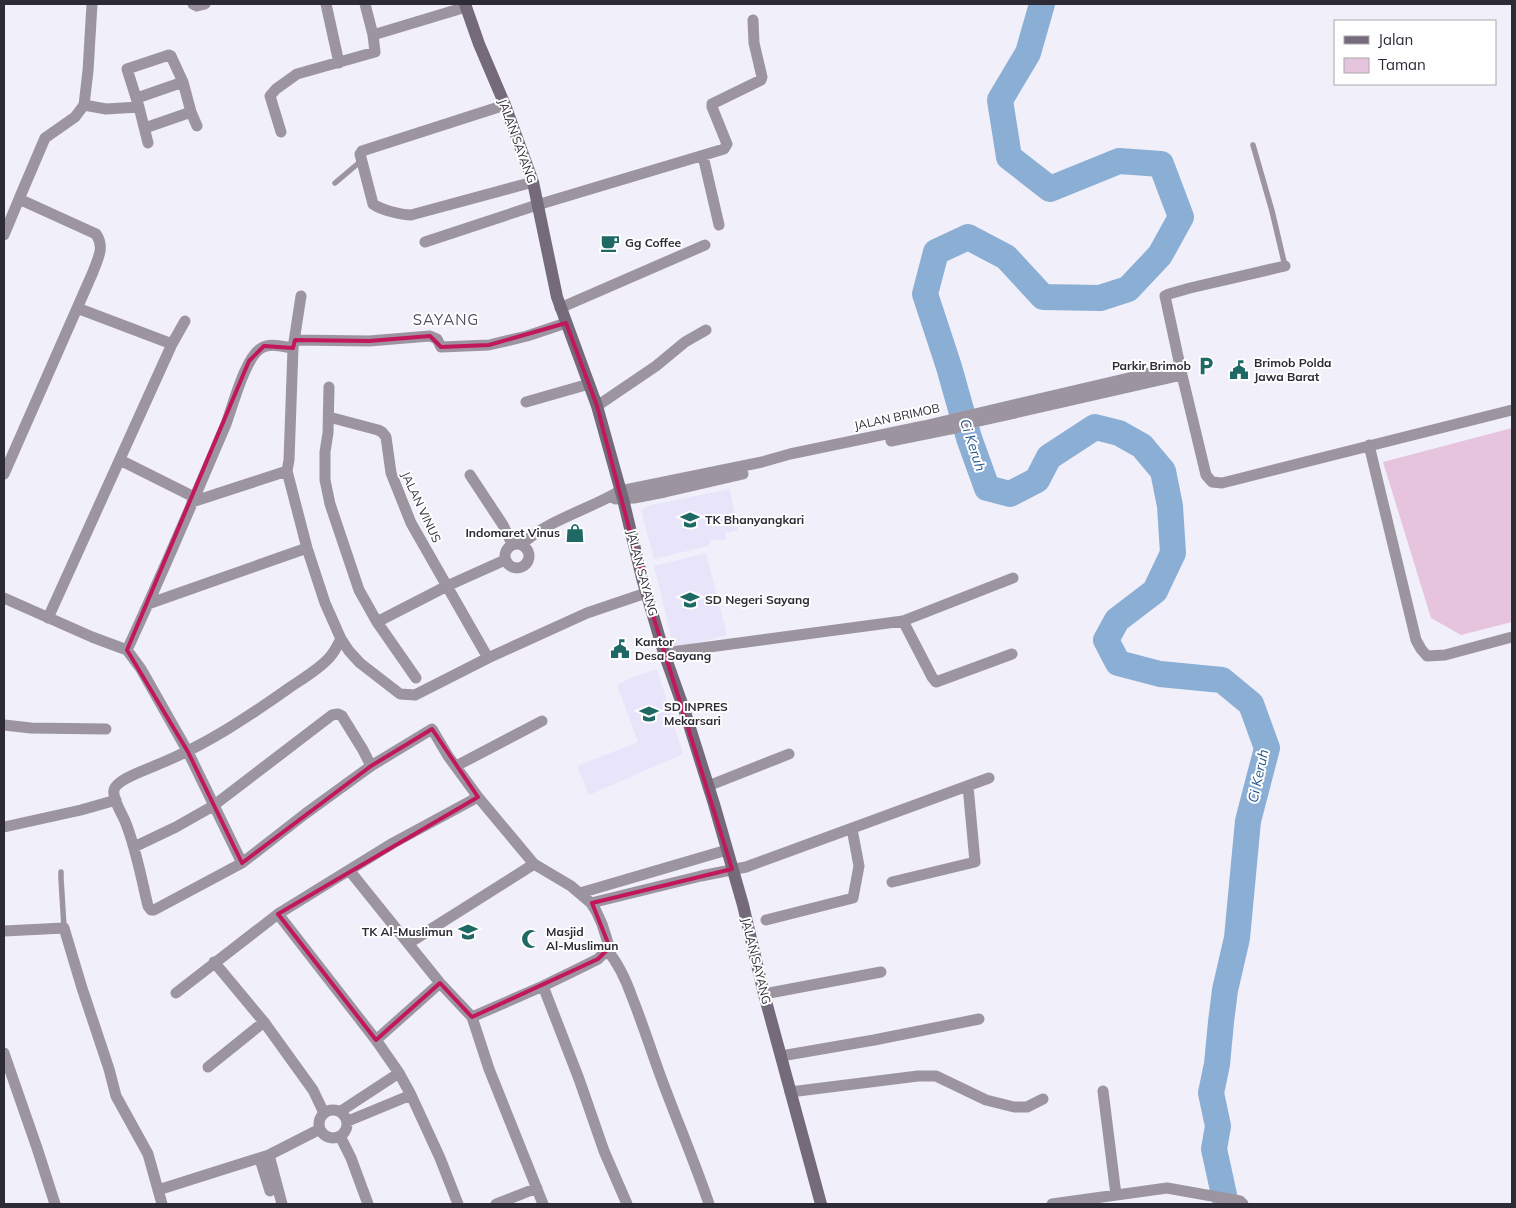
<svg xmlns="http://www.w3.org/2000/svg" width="1516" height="1208" viewBox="0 0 1516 1208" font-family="Mulish,sans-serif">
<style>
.built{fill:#e8e5fa}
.green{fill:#e7c4dd}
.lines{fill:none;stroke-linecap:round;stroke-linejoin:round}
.river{stroke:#8baed5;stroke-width:26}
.lane{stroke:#9c95a0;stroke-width:5.5}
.street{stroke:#9c95a0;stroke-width:11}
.secondary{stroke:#746a79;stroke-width:12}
.marked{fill:none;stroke:#c2185b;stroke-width:4;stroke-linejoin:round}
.labels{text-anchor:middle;stroke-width:4;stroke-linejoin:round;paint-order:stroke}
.street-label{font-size:12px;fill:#2d2b35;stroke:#fefefe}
.poi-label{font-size:12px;font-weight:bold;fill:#2d2b35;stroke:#fefefe;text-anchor:start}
.water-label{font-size:14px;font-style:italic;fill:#28598b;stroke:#fefefe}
.quarter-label{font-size:15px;letter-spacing:1px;fill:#534f66;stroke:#fefefe}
</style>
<rect width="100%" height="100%" fill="#f1effa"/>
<path class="built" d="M 730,489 L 738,530 L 725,533 L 726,539 L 710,541 L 708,546 L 654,559 L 641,510 L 651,505 Z
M 706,553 L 727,635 L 674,649 L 654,566 Z
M 657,669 L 683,754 L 589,795 L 577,766 L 638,742 L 617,685 L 630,678 Z"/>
<path class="green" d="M 1512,428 L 1512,622 L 1461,635 L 1431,618 L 1383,462 Z"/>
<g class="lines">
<path class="river" d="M 1042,4 L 1028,53 L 1000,100 L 1009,157 L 1050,189 L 1119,161 L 1161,164 L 1181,217 L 1160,255 L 1128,289 L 1100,298 L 1043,297 L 1006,257 L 968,237 L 936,252 L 925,294 L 949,367 L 969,438 L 987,488 L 1010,494 L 1037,480 L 1049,457 L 1095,427 L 1119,433 L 1142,446 L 1163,471 L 1170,506 L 1173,553 L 1155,591 L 1117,620 L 1106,640 L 1118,663 L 1160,674 L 1222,680 L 1251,704 L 1267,748 L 1248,821 L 1237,938 L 1225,990 L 1221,1022 L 1217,1064 L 1211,1093 L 1218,1126 L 1214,1149 L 1226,1204"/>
<path class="lane" d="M 1253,145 L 1272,211 L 1285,266
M 335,183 L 361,161
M 61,872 L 61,878 L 64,928"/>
<path class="street" d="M 193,4 L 197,6 L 205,4
M 326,4 L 339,63
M 373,35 L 466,7
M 137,98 L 183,82
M 84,105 L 106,109 L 139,107
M 505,105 L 362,151 L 360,154 L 373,204 C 381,210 402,215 411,215 L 533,182
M 191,112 L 197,126
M 145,128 L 191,112 L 183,82 L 171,56 L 169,55 L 127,69 L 139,107 L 148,143
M 281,132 L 270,96 L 276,89 L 297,74 L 375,52 L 373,35 L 365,4
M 703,156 L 719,225
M 19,199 L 45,138 L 75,117 L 84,105 L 88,71 L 92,4
M 4,235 L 19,199 L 96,234 C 105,247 98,258 93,272 L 4,474
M 425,242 L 537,205 L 724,149 L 727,144 L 712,107 L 712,104 L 761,80 L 762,77 L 754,43 L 753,20
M 1285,266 L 1190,288 L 1169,294 L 1165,296 L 1182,375 L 1206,475 L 1212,482 L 1222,483 L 1242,478 L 1512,410
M 301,296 L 293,348 L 289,460 L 287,471 L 307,548 L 325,603 L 341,639 L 349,651 L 360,663 L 400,694 L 415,695 L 488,658 L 587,613 L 646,593
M 560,308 L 705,245
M 295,340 L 369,341 L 430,336 L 437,339 L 441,347 L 489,345 L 527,336 L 566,323
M 172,344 L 185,321
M 329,387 L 328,433 L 325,452 L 325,480 L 330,504 L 359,590 L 377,622 L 416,678
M 526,402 L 589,384
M 597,406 L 656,366 L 685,342 L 706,330
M 329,417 L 378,430 L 382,432 L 386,437 L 391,473 L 411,523 L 488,658
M 891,441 L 955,428 L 975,422 L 1182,375
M 1369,445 L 1416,640 L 1421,649 L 1427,656 L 1445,655 L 1512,637
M 120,460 L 194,497
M 470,475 L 503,525 L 512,544
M 615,499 L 634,498 L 665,492 L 743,474
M 192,502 L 287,471
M505 556a12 12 0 1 1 24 0a12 12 0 1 1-24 0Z
M 522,544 C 550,519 588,510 620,491 L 762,462 L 790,454 L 924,426 L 1180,366
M 4,598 L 92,637 L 127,650
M 148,604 L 307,548
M 48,618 L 172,344 L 77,308
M 903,621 L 1013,578
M 377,622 L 447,586 L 505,560
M 341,639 C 337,646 334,653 329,658 C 318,670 302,679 289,688 C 248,717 206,745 159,764 C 149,769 116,779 114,790 C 112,798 122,814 125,821 C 136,848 141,877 148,906 L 151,910 L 154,910 L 242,863 L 305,814 L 371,766 L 432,729 L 448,756 L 478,797 L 534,864 L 571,886 L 591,903 L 596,911 L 602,924 L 608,943 L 607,950 L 598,959 L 582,967 L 543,986 L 472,1017
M 664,653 L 903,621 L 932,677 L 936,682 L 1012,654
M 4,725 L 31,728 L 106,729
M 456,766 L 542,721
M 708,786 L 789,754
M 4,827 L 81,810 L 116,800
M 134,847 L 176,827 L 213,806 L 332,715 L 338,714 L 342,716 L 363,750 L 371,766
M 242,863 L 188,752 L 141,669 L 127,650 C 162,575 194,499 226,424 C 233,405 245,359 260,349 C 269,342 284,347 293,348
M 349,870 L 440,983 L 472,1017 L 489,1069 L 543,1204
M 892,882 L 975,862 L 968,786
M 580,893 L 727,850
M 591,903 L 701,876 L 746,867 L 989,778
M 278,914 L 376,1040 L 399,1073 L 411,1095 L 440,1158 L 458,1204
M 766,920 L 853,898 L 859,866 L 852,829
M 4,931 L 64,928 L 82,988 L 109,1069 L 116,1096 L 148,1154 L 162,1204
M 409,943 L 534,864
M 607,950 C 619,964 626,980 632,997 C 642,1022 650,1047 659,1072 C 675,1116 694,1160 709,1204
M 214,962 L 264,1022 L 313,1090 L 324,1113
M 543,986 L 579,1079 L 604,1151 L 627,1204
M 176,993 L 278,914 L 393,843 L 478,797
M 764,994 L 881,972
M 376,1040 L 440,983
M 4,1053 L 37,1148 L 55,1204
M 781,1056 L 874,1040 L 979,1019
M 208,1067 L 264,1022
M 1103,1091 L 1116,1195
M 790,1092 L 918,1076 L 936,1076 L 986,1100 L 1014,1107 L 1027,1107 L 1043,1099
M319 1124a14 14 0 1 1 28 0a14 14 0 1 1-28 0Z
M 341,1111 L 399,1073
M 348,1121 L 411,1095
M 340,1136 L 351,1158 L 368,1204
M 260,1159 L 270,1191
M 158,1190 L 269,1155
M 282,1204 L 269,1155 L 320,1129
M 496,1204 L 537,1188
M 1052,1204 L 1167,1188 L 1240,1201 L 1243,1204"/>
<path class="secondary" d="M 465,4 L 479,44 L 505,105 L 533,182 L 557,297 L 597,406 L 623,499 L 642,578 L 664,653 L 685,712 L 714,804 L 743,905 L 764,994 L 821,1204"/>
</g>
<path class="marked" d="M 566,323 L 597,406 L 646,593 L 732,869 L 592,903 L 608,943 L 607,950 L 598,959 L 472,1017 L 440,983 L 376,1040 L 278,914 L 478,797 L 432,729 L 371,766 L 242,863 L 188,752 L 127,650 L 249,361 L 264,346 L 293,348 L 295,340 L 369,341 L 430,336 L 441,347 L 489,345 Z"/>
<defs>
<g id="cafe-bare" transform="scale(1.5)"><path d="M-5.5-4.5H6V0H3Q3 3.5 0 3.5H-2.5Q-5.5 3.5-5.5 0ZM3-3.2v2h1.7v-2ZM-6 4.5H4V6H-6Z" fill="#1e6964" stroke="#fefefe" stroke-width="2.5" paint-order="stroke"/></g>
<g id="parking-bare" transform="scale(1.5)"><path d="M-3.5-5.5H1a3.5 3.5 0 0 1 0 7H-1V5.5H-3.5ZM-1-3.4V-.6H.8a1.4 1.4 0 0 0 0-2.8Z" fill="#1e6964" stroke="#fefefe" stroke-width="2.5" paint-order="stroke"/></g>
<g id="civic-bare" transform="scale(1.5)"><path d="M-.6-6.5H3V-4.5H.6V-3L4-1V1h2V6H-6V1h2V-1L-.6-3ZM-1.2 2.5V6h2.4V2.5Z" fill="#1e6964" stroke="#fefefe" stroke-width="2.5" paint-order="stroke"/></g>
<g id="school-bare" transform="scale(1.5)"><path d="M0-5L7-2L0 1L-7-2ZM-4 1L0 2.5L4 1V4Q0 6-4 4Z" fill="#1e6964" stroke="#fefefe" stroke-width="2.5" paint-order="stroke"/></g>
<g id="shop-bare" transform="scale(1.5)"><path d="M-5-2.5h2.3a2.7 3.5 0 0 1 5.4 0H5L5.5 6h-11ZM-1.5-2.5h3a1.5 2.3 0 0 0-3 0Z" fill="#1e6964" stroke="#fefefe" stroke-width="2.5" paint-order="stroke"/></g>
<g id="mosque-bare" transform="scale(1.5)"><path d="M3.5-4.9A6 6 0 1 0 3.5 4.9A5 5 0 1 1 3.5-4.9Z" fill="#1e6964" stroke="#fefefe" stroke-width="2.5" paint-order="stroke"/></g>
</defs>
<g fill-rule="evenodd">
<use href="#cafe-bare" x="610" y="243"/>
<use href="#parking-bare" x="1206" y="366"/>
<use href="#civic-bare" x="1239" y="370"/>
<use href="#school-bare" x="690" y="520"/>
<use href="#shop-bare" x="575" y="533"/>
<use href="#school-bare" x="690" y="600"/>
<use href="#civic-bare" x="620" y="649"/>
<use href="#school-bare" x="649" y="714"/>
<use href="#school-bare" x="468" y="932"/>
<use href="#mosque-bare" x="531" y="939"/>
</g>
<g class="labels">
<g class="street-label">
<text transform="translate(517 141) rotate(70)" y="4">JALAN SAYANG</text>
<text transform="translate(897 417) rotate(-12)" y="4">JALAN BRIMOB</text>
<text transform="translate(421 507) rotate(65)" y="4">JALAN VINUS</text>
<text transform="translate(642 573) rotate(75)" y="4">JALAN SAYANG</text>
<text transform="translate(756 961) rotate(76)" y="4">JALAN SAYANG</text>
</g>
<g class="poi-label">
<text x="625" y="247">Gg Coffee</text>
<text x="1254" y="367">Brimob Polda<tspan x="1254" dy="14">Jawa Barat</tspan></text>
<text x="1191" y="370" text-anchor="end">Parkir Brimob</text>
<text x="705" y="524">TK Bhanyangkari</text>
<text x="560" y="537" text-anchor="end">Indomaret Vinus</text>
<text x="705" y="604">SD Negeri Sayang</text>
<text x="635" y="646">Kantor<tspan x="635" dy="14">Desa Sayang</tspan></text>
<text x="664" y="711">SD INPRES<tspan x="664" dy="14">Mekarsari</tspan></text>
<text x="453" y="936" text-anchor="end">TK Al-Muslimun</text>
<text x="546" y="936">Masjid<tspan x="546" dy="14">Al-Muslimun</tspan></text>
</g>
<g class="water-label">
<text transform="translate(973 445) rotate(72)" y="5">Ci Keruh</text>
<text transform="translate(1258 776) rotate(-78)" y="5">Ci Keruh</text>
</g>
<g class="quarter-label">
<text x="446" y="325">SAYANG</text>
</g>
</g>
<rect width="1516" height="1208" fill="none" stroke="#2d2b35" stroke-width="10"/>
<rect x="1334" y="20" width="162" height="65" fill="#fefefe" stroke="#aaaaae"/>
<rect x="1344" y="36" width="25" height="8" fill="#746a79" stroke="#aaaaae"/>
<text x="1378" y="45" font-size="15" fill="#2d2b35">Jalan</text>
<rect x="1344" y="58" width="25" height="15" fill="#e7c4dd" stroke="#aaaaae"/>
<text x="1378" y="70" font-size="15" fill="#2d2b35">Taman</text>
</svg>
